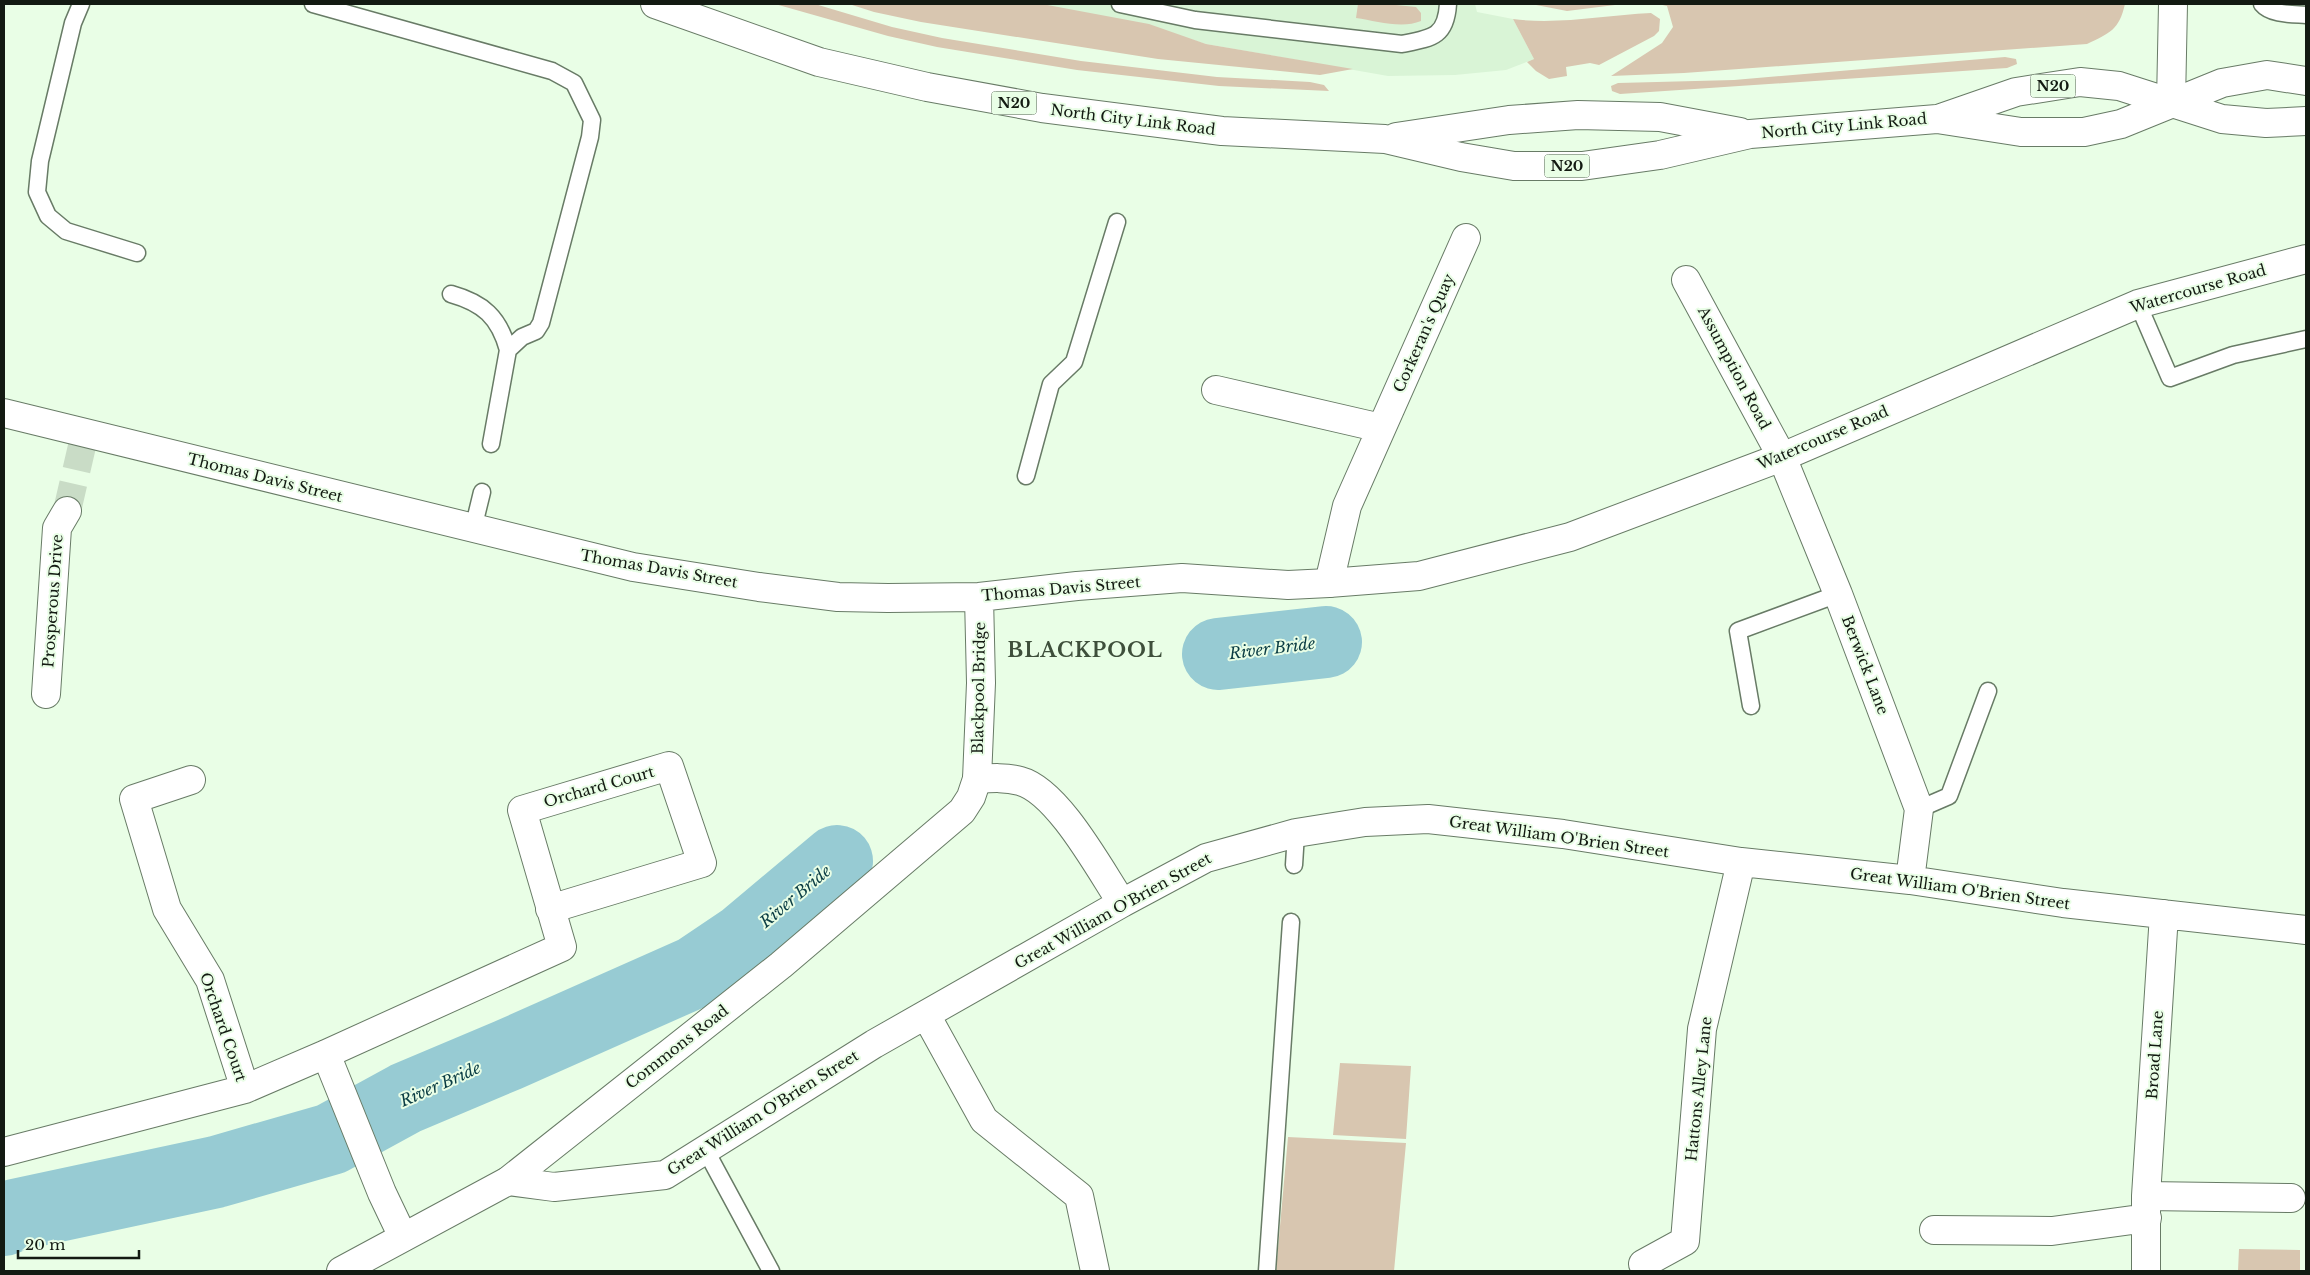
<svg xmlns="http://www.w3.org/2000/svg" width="2310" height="1275" viewBox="0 0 2310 1275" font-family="'Libre Baskerville',serif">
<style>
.built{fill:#d9f4d6}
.green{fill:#d8c6b0}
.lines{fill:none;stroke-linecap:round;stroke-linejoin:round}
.river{stroke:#97cbd3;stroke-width:72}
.street-tunnel{stroke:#c9dcc6;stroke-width:28;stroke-dasharray:28 14;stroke-linecap:butt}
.lane-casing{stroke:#687b66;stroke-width:19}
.street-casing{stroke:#687b66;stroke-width:30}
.secondary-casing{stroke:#687b66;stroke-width:30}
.highway-casing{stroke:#687b66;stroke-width:30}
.lane{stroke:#fff;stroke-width:16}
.street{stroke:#fff;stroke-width:28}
.secondary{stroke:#fff;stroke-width:28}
.highway{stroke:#fff;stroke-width:28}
.labels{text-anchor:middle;stroke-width:4;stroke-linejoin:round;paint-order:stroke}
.shield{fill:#e9fee6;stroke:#535e52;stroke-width:1}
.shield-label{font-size:14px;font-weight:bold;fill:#131a12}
.street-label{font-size:15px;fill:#131a12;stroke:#e9fee6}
.water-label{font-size:16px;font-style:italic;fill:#0a3c43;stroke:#e9fee6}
.district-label{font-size:20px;font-weight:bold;letter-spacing:1px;fill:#3e4f3b;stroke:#e9fee6}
</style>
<rect width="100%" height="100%" fill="#e9fee6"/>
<path class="built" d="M 1032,4 L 1475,4 L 1477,12 L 1513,19 L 1534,59 L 1506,70 L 1455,75 L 1388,76 L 1206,44 L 1184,37 Z"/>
<path class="green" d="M 775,4 L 815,4 L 892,27 L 942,38 L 1081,61 L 1217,77 L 1310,82 L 1324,85 L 1329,91 L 1219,86 L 1077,70 L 937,47 L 888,36 Z
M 849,4 L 1042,4 L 1149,24 L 1206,44 L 1353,69 L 1320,75 L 1158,59 L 921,22 L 874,12 Z
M 1358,4 L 1386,4 L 1416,7 L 1421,13 L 1421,21 C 1402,29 1376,21 1356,18 Z
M 1531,4 L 1623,4 L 1567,11 Z
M 1658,4 L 2125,4 C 2119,30 2110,33 2087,44 L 1684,73 L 1611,76 L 1662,43 L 1673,27 L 1667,6 Z
M 1651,13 L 1660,19 L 1659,31 L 1654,36 L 1599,65 L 1590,63 L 1566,67 L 1567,76 L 1549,79 L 1536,71 L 1527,62 L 1534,59 L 1513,19 C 1559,25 1605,15 1651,13 Z
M 2005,57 L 2016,59 L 2017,64 L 2007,68 L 1620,94 L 1612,91 L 1611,86 L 1618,83 L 1734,80 Z
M 1340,1063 L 1411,1066 L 1406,1139 L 1333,1135 Z
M 1288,1137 L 1406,1143 L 1394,1271 L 1276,1271 Z
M 2239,1249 L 2300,1250 L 2300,1271 L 2238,1271 Z"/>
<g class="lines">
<path class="river" d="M 1218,654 L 1326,642
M 4,1220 L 15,1215 L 216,1172 L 331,1139 L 406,1098 L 508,1055 L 695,972 L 744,939 L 837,861"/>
<path class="street-tunnel" d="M 67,511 L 85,433"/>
<g class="lane-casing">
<path id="lane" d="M 81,4 L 73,23 L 40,161 L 37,192 L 48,216 L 66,231 L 137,253
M 313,4 L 552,71 L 574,83 L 592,120 L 590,137 L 541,323 L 536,331 L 522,337 L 508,350 L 491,444
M 1120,4 L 1195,20 L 1402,44 C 1432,38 1446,37 1448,4
M 2262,4 C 2271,15 2293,14 2306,15
M 451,294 C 483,303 499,317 508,350
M 2138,304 L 2170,378 L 2233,355 L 2306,339
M 1026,476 L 1051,384 L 1074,362 L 1117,222
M 473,529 L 482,492
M 1751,706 L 1738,631 L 1838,594
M 1919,809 L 1949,796 L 1988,691
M 1294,865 L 1296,833
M 705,1149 L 771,1271
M 1267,1271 L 1291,922"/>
</g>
<g class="street-casing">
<path id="street" d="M 2171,102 L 2173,4
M 1686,280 L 1782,457 L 1838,594 L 1919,809 L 1910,880
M 1216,390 L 1381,428
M 1329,583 L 1347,506 L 1466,238
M 46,694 L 57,528 L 67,511
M 977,779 C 992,778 1006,777 1020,781 C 1058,791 1100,870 1122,903
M 191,780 L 134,799 L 167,909 L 210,980 L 245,1089
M 926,1015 L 984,1120 L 1079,1196 L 1095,1271
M 326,1054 L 382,1193 L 403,1237
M 4,1152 L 245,1089 L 326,1054 L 562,947 L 522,810 L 669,766 L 702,863 L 550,909
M 508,1181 L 554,1187 L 665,1175 L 874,1044 L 1122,903 L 1206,858 L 1296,833 L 1365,822 L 1428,819 L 1563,834 L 1741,862 L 1910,880 L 2063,903 L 2306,930
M 2146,1196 L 2291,1198
M 1934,1230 L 2052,1231 L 2147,1218
M 1643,1264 L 1685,1241 L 1702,1029 L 1741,862
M 2146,1271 L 2146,1196 L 2164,914"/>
</g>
<g class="secondary-casing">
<path id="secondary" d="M 4,413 L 633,567 L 759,587 L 838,597 L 888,598 L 979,597 L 1077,586 L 1182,578 L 1288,585 L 1329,583 L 1419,576 L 1570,537 L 1782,457 L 2138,304 L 2306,259
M 341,1271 L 508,1181 L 781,965 L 962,811 L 971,797 L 977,779 L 981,683 L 979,597"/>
</g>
<g class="highway-casing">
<path id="highway" d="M 655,4 L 819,62 L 927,87 L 1042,108 L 1222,131 L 1385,139 L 1461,157 L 1514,166 L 1582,166 L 1660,155 L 1750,134 L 1937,119 L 2021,132 L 2084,132 L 2121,124 L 2222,83 L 2267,75 L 2306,81
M 1941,118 L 2016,92 L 2080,82 L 2119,86 L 2222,119 L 2266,123 L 2306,121
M 1396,137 L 1509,120 L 1578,115 L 1660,117 L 1740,132"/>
</g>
<use href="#lane" class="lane"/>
<use href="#street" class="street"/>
<use href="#secondary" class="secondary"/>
<use href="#highway" class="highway"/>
</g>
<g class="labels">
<g class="shield">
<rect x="2030.5" y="74.5" width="45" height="23" rx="4"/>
<rect x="991.5" y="91.5" width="45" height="23" rx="4"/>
<rect x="1544.5" y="154.5" width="45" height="23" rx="4"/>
</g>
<g class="shield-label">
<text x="2053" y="91">N20</text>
<text x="1014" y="108">N20</text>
<text x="1567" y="171">N20</text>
</g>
<g class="street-label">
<text transform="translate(1133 120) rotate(7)" y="5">North City Link Road</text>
<text transform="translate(1844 126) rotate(-5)" y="5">North City Link Road</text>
<text transform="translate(2198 289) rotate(-16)" y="5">Watercourse Road</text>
<text transform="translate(1424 333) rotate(-66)" y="5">Corkeran's Quay</text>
<text transform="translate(1734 368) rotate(62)" y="5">Assumption Road</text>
<text transform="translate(1823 438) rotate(-23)" y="5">Watercourse Road</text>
<text transform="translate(265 478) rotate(14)" y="5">Thomas Davis Street</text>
<text transform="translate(659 569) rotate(10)" y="5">Thomas Davis Street</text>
<text transform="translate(1061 589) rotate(-5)" y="5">Thomas Davis Street</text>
<text transform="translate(53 601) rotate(-86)" y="5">Prosperous Drive</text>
<text transform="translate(1865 665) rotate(69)" y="5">Berwick Lane</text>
<text transform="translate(979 688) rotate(-89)" y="5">Blackpool Bridge</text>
<text transform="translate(599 787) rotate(-16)" y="5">Orchard Court</text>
<text transform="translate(1559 837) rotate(8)" y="5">Great William O'Brien Street</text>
<text transform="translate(1960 889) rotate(8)" y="5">Great William O'Brien Street</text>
<text transform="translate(1113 911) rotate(-29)" y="5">Great William O'Brien Street</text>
<text transform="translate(223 1027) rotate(71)" y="5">Orchard Court</text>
<text transform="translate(677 1047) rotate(-38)" y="5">Commons Road</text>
<text transform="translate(2155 1055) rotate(-86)" y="5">Broad Lane</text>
<text transform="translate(1699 1089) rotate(-84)" y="5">Hattons Alley Lane</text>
<text transform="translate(763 1113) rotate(-32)" y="5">Great William O'Brien Street</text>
</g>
<g class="water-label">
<text transform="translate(1272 648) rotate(-7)" y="6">River Bride</text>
<text transform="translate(795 896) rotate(-40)" y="6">River Bride</text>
<text transform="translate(440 1084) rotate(-24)" y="6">River Bride</text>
</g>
<g class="district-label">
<text x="1085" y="657">BLACKPOOL</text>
</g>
</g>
<rect width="2310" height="1275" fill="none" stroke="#131a12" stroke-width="10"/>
<path d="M18 1250v8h121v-8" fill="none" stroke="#131a12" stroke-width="2.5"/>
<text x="25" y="1250" font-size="15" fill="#131a12" stroke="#e9fee6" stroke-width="4" paint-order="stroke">20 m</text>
</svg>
